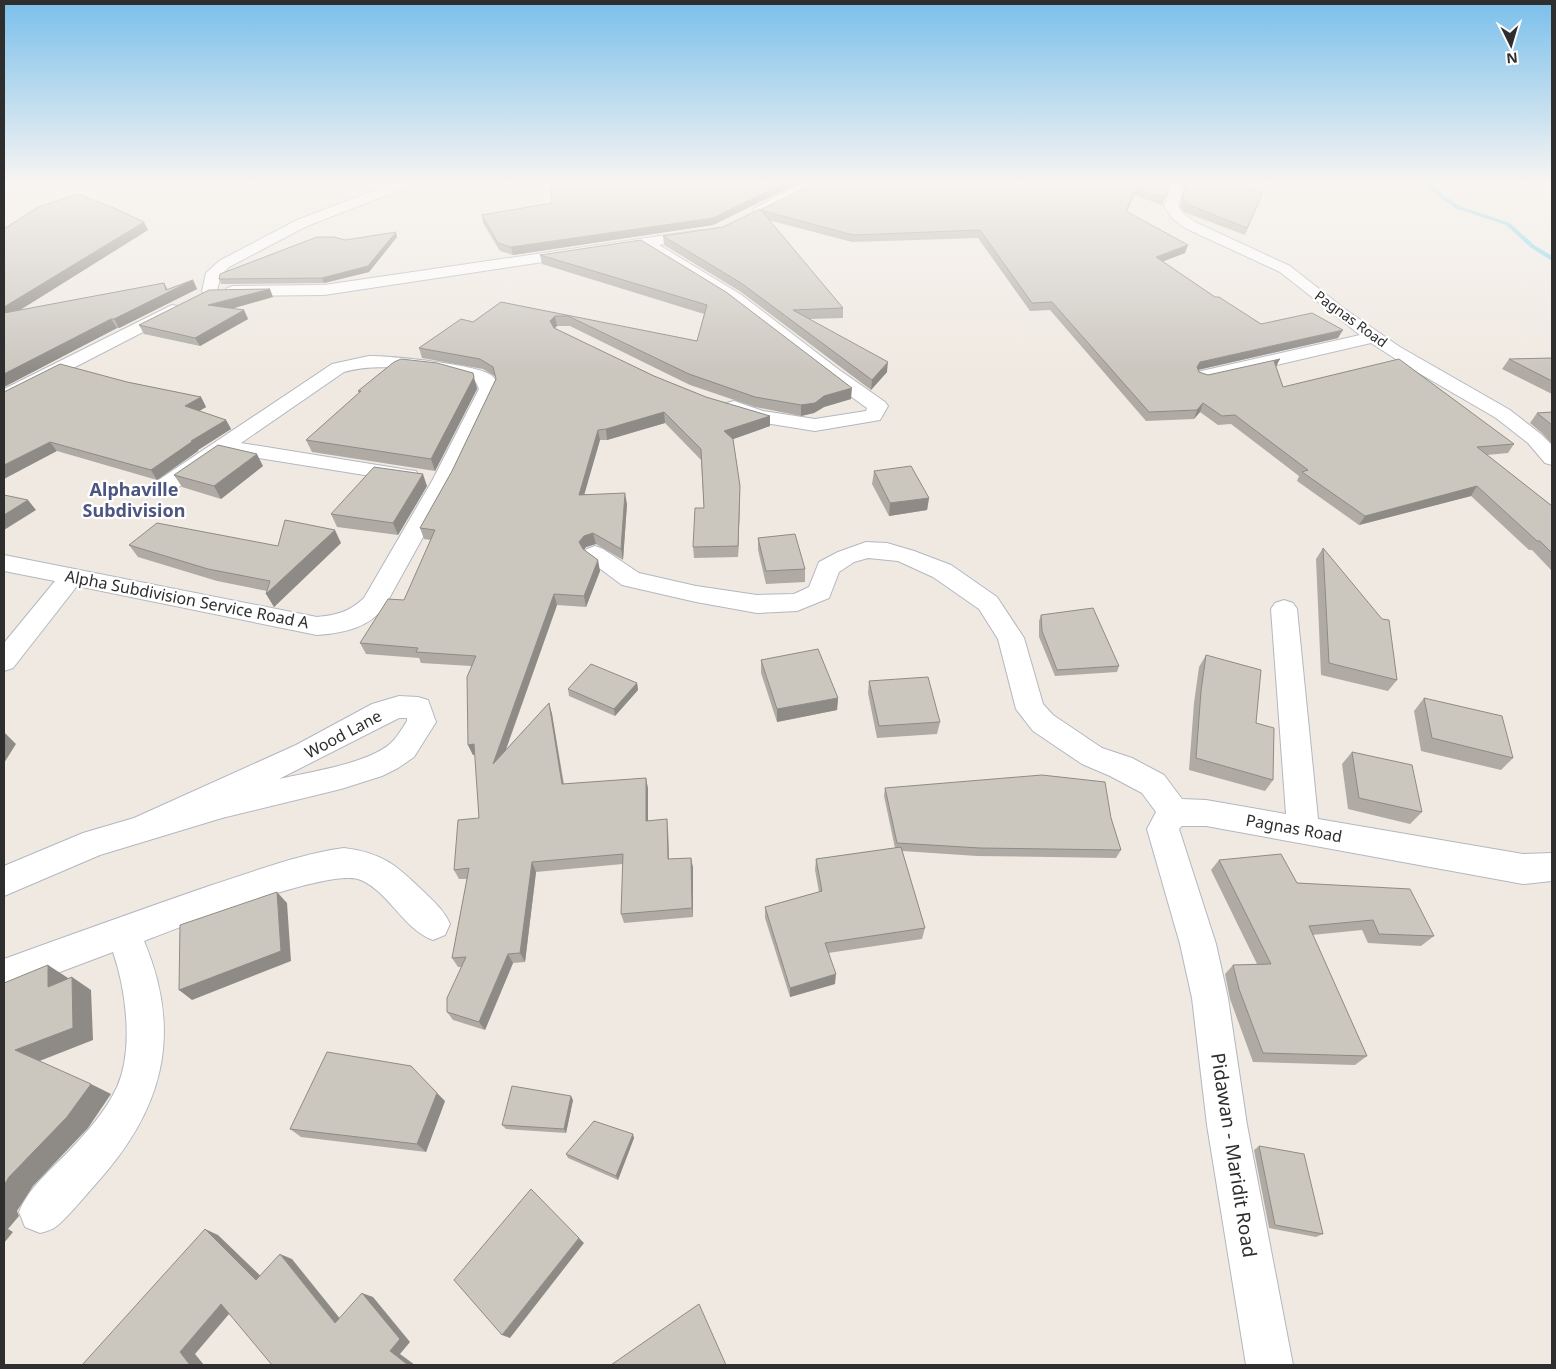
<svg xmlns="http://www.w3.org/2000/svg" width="1556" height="1369" viewBox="0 0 1556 1369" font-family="'Noto Sans',sans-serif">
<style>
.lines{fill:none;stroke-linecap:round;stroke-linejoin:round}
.stream{fill:#75cff0;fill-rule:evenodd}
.minor-casing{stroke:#b4b7c1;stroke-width:2}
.minor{fill:#fff;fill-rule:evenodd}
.wall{fill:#afaba4}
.shaded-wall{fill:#8e8b86}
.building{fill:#cbc7bf;stroke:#8e8b86}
.labels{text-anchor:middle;stroke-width:4.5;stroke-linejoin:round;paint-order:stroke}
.far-street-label{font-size:14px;fill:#2e2e2e;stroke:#fff}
.street-label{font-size:16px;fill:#2e2e2e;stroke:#fff}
.neighbourhood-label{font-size:18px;font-weight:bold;fill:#4d5680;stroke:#fff}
.near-street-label{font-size:19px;fill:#2e2e2e;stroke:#fff}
</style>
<rect width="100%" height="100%" fill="#efe9e1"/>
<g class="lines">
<path class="stream" d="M 1428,181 L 1432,181 L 1433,187 L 1459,206 L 1510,223 L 1534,245 L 1552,256 L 1552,261 L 1530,247 L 1506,225 L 1455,208 L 1428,189 Z"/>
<g class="minor-casing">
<path id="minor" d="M 154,181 L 169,181 C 166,186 161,186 155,185 Z
M 399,181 L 416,181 L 415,184 L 307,226 L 229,267 L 221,275 L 216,294 L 204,294 L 202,291 L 206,273 L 219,261 L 297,220 Z
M 807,181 L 821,181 L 806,193 L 765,214 L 760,215 L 753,211 L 755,208 Z
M 1161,181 C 1171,181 1177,180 1184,189 L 1178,206 L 1183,213 L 1195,222 L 1290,266 L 1346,310 L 1400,347 L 1510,410 L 1542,435 L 1552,445 L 1552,465 L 1545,463 L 1528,443 L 1496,418 L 1405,365 L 1371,343 L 1204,382 L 1197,380 L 1195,376 L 1197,372 L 1360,335 L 1280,272 L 1185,228 L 1173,219 L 1164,206 L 1170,190 Z
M 701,230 L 706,231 L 708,234 L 706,237 L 659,245 L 740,294 L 838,369 L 885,402 L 888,406 L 880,420 L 815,431 L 759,422 L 727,411 L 724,407 L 727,403 L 734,401 L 763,411 L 815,419 L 866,411 L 867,408 L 824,377 L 728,300 L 643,247 L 324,295 L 233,296 L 227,294 L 225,291 L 227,288 L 233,286 L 324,285 Z
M 172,305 L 178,306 L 180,310 L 178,314 L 11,400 L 4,402 L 4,389 Z
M 369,356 C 390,356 476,364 491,375 C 496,379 497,383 497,389 L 454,481 L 386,604 C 371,628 343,633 317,635 L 77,586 L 13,668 L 4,671 L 4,643 L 55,581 L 4,571 L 4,555 L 317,617 C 337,615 349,612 364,598 L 432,481 L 479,389 L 476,382 C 440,371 381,361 344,372 L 241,443 L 408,470 L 416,471 L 419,476 L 416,481 L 408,482 L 227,453 L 176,489 L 168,491 L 160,489 L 157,484 L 160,479 L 332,364 Z
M 866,542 L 887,543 L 914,551 L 951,565 L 997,597 L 1024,638 L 1043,704 L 1053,715 L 1102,748 L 1132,758 L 1164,775 L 1182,799 L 1206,800 L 1286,814 L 1271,609 L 1275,603 L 1284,600 L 1293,603 L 1297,609 L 1318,819 L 1523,854 L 1552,853 L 1552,881 L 1523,884 L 1206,826 L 1182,826 L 1179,829 L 1216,944 L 1228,998 L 1247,1125 L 1293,1365 L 1246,1365 L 1207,1125 L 1192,998 L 1180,944 L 1147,829 L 1156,812 L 1142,793 L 1110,776 L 1082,764 L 1033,731 L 1016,709 L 998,639 L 979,609 L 933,577 L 898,561 L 868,558 L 854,562 L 839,572 L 829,598 L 797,611 L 757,613 L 696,602 L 622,585 L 587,559 L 583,554 L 587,549 L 595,546 L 603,549 L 639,573 L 696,586 L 757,595 L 794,594 L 809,587 L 819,562 L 838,552 Z
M 399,696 L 418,697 L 428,700 L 436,722 L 414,757 L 398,768 L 382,776 L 341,789 L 222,818 L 100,855 L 4,896 L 4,866 L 83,833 L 134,818 L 296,745 L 372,704 ZM 399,718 L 407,718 L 407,721 C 403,727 399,734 394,740 C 374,763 309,772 279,779 Z
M 344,848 C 383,853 396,865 423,891 C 434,902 444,910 450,924 L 445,935 L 433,940 C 403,929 390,893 361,880 C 331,866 181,927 144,941 C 184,1036 162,1112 94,1186 C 84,1197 65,1221 54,1228 C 50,1230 45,1232 40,1233 L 25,1227 L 19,1212 C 29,1187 51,1170 69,1151 C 87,1132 106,1111 117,1087 C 134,1049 126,990 113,952 L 4,993 L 4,959 C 73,934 142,909 212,885 C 256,871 299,854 344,848 Z"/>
</g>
<use href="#minor" class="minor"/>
</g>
<path class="wall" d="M 499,181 L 803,181 L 713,225 L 513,255 L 500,251 L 483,223 L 482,215 L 552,203 L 550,182 L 500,183 Z
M 1175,181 L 1230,181 L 1230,184 L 1260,200 L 1245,235 L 1184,212 L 1180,206 L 1185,188 L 1180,182 Z
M 1170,183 L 1162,205 L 1134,195 L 1127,212 L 1185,253 L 1163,261 L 1215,297 L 1261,324 L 1338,338 L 1198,370 L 1199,372 L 1208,375 L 1276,367 L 1283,387 L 1514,444 L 1508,453 L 1487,455 L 1552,506 L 1552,571 L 1532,550 L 1529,550 L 1471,496 L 1359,525 L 1297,481 L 1299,476 L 1231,424 L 1218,425 L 1200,412 L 1194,419 L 1146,421 L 1050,310 L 1030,311 L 978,238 L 852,242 L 768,220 L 843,308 L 843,318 L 809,319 L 887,372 L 871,390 L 741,292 L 664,245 L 663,236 L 723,227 L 760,210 L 807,187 Z
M 4,229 L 148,230 L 20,310 L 164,283 L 167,290 L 193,280 L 197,289 L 119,328 L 117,328 L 4,387 Z
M 397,237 L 369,272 L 324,283 L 221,284 L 219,279 L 345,240 Z
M 641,240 L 851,399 L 824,407 L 814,413 L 801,416 L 755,407 L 690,385 L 570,326 L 557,326 L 555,328 L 654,376 L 706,397 L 770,416 L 770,426 L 733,439 L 740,486 L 740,497 L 738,557 L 694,558 L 693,547 L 704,508 L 701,460 L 665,423 L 607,440 L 600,440 L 584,494 L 627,504 L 623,560 L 596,544 L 586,547 L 584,550 L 600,571 L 586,607 L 557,605 L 506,750 L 549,703 L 552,714 L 564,784 L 646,778 L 648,789 L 648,821 L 668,829 L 669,859 L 691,858 L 693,868 L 693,917 L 624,923 L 621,914 L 623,864 L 536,872 L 525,962 L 513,963 L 485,1030 L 453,1020 L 447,1012 L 461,967 L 458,967 L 452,958 L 467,879 L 459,879 L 454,870 L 479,818 L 475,755 L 473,755 L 468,745 L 471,666 L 421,663 L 419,658 L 366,654 L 360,643 L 404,600 L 431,540 L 424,539 L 420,528 L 452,471 L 496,379 L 496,377 L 483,369 L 422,358 L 419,348 L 473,322 L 501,302 L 697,341 L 704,314 L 542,264 L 540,255 Z
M 273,297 L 231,309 L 244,310 L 248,319 L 200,346 L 144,334 L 139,325 Z
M 1552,358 L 1552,394 L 1502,369 L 1509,359 Z
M 127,382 L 201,397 L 206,407 L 199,411 L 226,420 L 231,429 L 198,450 L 198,451 L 157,480 L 57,451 L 4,392 Z
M 476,384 L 477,389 L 435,471 L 312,452 L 306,440 L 359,393 L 358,391 Z
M 1552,412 L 1552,444 L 1543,434 L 1530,423 L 1537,413 Z
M 263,466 L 221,499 L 182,487 L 174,475 Z
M 874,471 L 929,498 L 927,510 L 889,516 L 872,484 Z
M 427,486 L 398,535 L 337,527 L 331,514 Z
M 758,538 L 805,569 L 805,582 L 766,584 L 758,550 Z
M 341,543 L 274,607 L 267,591 L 217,581 L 138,557 L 129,545 L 278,546 Z
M 1323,548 L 1397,680 L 1388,691 L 1321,675 L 1316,559 Z
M 1041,615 L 1119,666 L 1117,672 L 1055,676 L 1039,637 L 1039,621 Z
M 1206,655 L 1256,723 L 1273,780 L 1265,791 L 1189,770 L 1194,703 L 1199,667 Z
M 761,660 L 838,698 L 837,710 L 777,722 L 761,673 Z
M 869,681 L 940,722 L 937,734 L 877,738 L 868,693 Z
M 637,683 L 638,690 L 615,716 L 569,696 L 568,689 Z
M 1424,698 L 1513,758 L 1501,770 L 1421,751 L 1414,711 Z
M 1352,752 L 1422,812 L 1410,824 L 1348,809 L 1342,764 Z
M 885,788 L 1111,818 L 1121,850 L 1116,858 L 977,856 L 902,851 L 925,928 L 922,939 L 828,953 L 835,984 L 790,997 L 765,918 L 765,907 L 819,892 L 815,870 L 816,859 L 895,848 L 884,796 Z
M 1219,860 L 1297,883 L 1434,936 L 1421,946 L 1368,943 L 1362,930 L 1312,935 L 1367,1056 L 1355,1065 L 1253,1062 L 1230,999 L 1225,974 L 1233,965 L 1257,964 L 1211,870 Z
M 573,1100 L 566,1133 L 506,1129 L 502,1125 Z
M 445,1101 L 426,1152 L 301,1137 L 290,1129 Z
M 634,1138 L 618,1180 L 568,1158 L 566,1154 Z
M 1259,1146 L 1323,1234 L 1316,1237 L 1269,1228 L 1254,1150 Z"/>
<path class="shaded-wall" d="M 789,181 L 803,181 L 713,225 L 513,255 L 511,247 Z
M 1136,188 L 1134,195 L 1123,219 L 1126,211 Z
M 144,222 L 148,230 L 4,320 L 4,307 Z
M 396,232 L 397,237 L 369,272 L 324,283 L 322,278 Z
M 1188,245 L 1185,253 L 1154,265 L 1156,257 Z
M 193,280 L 197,289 L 119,328 L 114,319 L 164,283 L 169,292 Z
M 270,289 L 273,297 L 212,314 L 208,305 Z
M 244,310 L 248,319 L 200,346 L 195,338 Z
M 555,316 L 557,326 L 552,331 L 550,321 Z
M 111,319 L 117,328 L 4,387 L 4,374 Z
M 1343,330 L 1338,338 L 1197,370 L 1197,367 L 1200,362 Z
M 1280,359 L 1276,367 L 1274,361 Z
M 888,362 L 887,372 L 871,390 L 872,380 Z
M 473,373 L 477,389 L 435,471 L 431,459 Z
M 852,388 L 851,399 L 824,407 L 814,413 L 801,416 L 801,405 L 824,396 Z
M 201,397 L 206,407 L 191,416 L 185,406 Z
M 1203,403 L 1200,412 L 1194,419 L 1197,410 Z
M 664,412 L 665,423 L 607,440 L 606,429 Z
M 770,416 L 770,426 L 725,442 L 724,431 Z
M 226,420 L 231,429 L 198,450 L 198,451 L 157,480 L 151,470 L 191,441 Z
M 598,430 L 600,440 L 581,506 L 579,495 Z
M 50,442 L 57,451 L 4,479 L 4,465 Z
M 257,454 L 263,466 L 221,499 L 214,486 Z
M 423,474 L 427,486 L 398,535 L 393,523 Z
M 740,486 L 740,497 L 738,557 L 738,546 Z
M 1477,486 L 1471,496 L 1359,525 L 1365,516 Z
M 625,493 L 627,504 L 623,560 L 621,549 Z
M 929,498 L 927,510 L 889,516 L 890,503 Z
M 28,500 L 36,510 L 4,530 L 4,515 Z
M 335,530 L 341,543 L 274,607 L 266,594 Z
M 593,533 L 596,544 L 586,547 L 582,553 L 579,542 L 584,536 Z
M 598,560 L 600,571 L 586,607 L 584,596 Z
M 554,594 L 557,605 L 497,774 L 493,764 Z
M 637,683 L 638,690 L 615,716 L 614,709 Z
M 838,698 L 837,710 L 777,722 L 777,709 Z
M 549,703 L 552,714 L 565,795 L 562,784 Z
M 4,732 L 16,744 L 4,763 Z
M 474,744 L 479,754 L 473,755 L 468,745 Z
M 646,778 L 648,789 L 648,831 L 646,821 Z
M 667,819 L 668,829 L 669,869 L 668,859 Z
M 691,858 L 693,868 L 693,917 L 692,908 Z
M 532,862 L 536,872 L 525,962 L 520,953 Z
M 277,892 L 287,903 L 291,961 L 192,1000 L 179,990 Z
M 508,954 L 513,963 L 485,1030 L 479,1022 Z
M 48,965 L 68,978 L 68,1000 L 48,987 Z
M 836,974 L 835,984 L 790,997 L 790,988 Z
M 72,977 L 91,990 L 93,1040 L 37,1062 L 15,1050 Z
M 91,1084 L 111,1094 L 88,1128 L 33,1186 L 17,1211 L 19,1216 L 8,1229 L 13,1232 L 4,1243 L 4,1185 L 9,1177 Z
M 437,1093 L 445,1101 L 426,1152 L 417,1144 Z
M 571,1096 L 573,1100 L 566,1133 L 564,1129 Z
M 633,1134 L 634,1138 L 618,1180 L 616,1176 Z
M 205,1229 L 218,1235 L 269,1284 L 256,1280 Z
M 579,1238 L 584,1243 L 510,1338 L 502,1335 Z
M 280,1254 L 292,1259 L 346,1326 L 335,1323 Z
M 362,1293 L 373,1297 L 410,1342 L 400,1354 L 415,1365 L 408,1365 L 390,1351 Z
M 221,1304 L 235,1307 L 195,1354 L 204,1365 L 190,1365 L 180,1352 Z"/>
<path class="building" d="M 550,181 L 789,181 L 713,218 L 511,247 L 498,243 L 482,215 L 552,203 Z
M 816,181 L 1168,181 L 1170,183 L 1165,198 L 1136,188 L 1126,211 L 1188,245 L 1156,257 L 1215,297 L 1219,297 L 1261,324 L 1312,313 L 1343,330 L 1200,362 L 1197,367 L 1199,372 L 1208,375 L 1280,359 L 1274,361 L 1283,387 L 1399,359 L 1514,444 L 1477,447 L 1552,506 L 1552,553 L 1540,541 L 1537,541 L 1477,486 L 1365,516 L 1302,472 L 1308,470 L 1235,415 L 1222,416 L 1203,403 L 1197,410 L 1149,412 L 1052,302 L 1032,303 L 980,230 L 853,235 L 760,210 L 807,187 Z
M 1188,181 L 1230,181 L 1230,184 L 1263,193 L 1247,228 L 1187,204 L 1182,198 Z
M 78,194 L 114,208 L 144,222 L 4,307 L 4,229 L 38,207 Z
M 760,209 L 843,308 L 793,310 L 888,362 L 872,380 L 741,283 L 663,236 L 723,227 Z
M 396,232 L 368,266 L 322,278 L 219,279 L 220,274 L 317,237 L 334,237 L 345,240 Z
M 641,240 L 726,292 L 852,388 L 824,396 L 815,403 L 801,405 L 755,397 L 689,374 L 568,316 L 555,316 L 550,321 L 554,328 L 654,376 L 706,397 L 770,416 L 724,431 L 733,439 L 740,486 L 738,546 L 693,547 L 695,508 L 704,508 L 701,449 L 664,412 L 606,429 L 598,430 L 579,495 L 625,493 L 621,549 L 593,533 L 584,536 L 579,542 L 583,549 L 598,560 L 584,596 L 554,594 L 493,764 L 549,703 L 562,784 L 646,778 L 646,821 L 667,819 L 668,859 L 691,858 L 692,908 L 621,914 L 623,854 L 532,862 L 520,953 L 508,954 L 479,1022 L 447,1012 L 447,998 L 466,957 L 452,958 L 469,868 L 454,870 L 458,820 L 479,818 L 474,744 L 468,745 L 467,677 L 476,656 L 416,652 L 418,648 L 360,643 L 388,599 L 404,600 L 435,530 L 420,528 L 452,471 L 496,379 L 493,367 L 480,359 L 419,348 L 461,319 L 473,322 L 501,302 L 697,341 L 707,305 L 540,255 Z
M 193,280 L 114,319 L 111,319 L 4,374 L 4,313 L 164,283 L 166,290 Z
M 270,289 L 208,305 L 244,310 L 195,338 L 139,325 L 209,290 Z
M 1552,358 L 1552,381 L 1509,359 Z
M 401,359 L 437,363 L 473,373 L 474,377 L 431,459 L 306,440 L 361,391 L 358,391 L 394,362 Z
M 60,364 L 127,382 L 201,397 L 185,406 L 226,420 L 191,441 L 193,441 L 151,470 L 50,442 L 4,465 L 4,392 Z
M 1552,412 L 1552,425 L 1537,413 Z
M 218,445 L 257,454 L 214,486 L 174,475 Z
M 911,466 L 929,498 L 890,503 L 874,471 Z
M 374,467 L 423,474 L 393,523 L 331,514 Z
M 4,495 L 28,500 L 4,515 Z
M 285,520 L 335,530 L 266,594 L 270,581 L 208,569 L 129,545 L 157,523 L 278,546 Z
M 795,534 L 805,569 L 766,571 L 758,538 Z
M 1323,548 L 1382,619 L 1389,620 L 1397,680 L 1329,663 Z
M 1093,608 L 1119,666 L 1057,670 L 1042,631 L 1041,615 Z
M 818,649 L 838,698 L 777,709 L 761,660 Z
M 1206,655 L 1261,670 L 1256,723 L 1274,728 L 1273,780 L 1196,758 L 1201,691 Z
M 591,664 L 637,683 L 614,709 L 568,689 Z
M 928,677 L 940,722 L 879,726 L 869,681 Z
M 1424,698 L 1502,716 L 1513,758 L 1432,738 Z
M 1352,752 L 1412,765 L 1422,812 L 1359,798 Z
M 1042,775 L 1105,782 L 1111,818 L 1121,850 L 980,848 L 897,843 L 885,788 Z
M 901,847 L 925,928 L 825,943 L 836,974 L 790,988 L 765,907 L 822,891 L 816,859 Z
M 1281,854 L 1297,883 L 1410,889 L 1434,936 L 1379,934 L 1373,920 L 1309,926 L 1367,1056 L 1263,1053 L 1239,989 L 1233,965 L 1271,964 L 1219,860 Z
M 277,892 L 281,951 L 179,990 L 180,925 Z
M 48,965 L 48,987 L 72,977 L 73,1028 L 15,1050 L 91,1084 L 67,1117 L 9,1177 L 4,1185 L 4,983 Z
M 327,1052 L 411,1066 L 437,1093 L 417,1144 L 290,1129 Z
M 512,1086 L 571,1096 L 564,1129 L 502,1125 Z
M 594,1121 L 633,1134 L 616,1176 L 566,1154 Z
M 1259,1146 L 1304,1154 L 1323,1234 L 1275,1225 Z
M 531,1189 L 579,1238 L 502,1335 L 454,1280 Z
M 205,1229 L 256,1280 L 280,1254 L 335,1323 L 362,1293 L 400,1339 L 390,1351 L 408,1365 L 272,1365 L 221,1304 L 180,1352 L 190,1365 L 82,1365 Z
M 699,1304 L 726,1365 L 611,1365 Z"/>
<linearGradient id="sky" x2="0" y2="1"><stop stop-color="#7abfeb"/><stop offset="0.49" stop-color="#f8f5f2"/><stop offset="1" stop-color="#f8f5f2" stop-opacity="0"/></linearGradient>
<rect width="1556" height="372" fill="url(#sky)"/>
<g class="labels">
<g class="far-street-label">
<text transform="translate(1351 319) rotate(36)" y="5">Pagnas Road</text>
</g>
<g class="street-label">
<text transform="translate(187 599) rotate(11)" y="6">Alpha Subdivision Service Road A</text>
<text transform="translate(343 734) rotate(-28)" y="6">Wood Lane</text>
<text transform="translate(1294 828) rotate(10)" y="6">Pagnas Road</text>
</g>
<g class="neighbourhood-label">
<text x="134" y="496">Alphaville<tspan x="134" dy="21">Subdivision</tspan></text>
</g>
<g class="near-street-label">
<text transform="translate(1234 1155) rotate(81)" y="7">Pidawan - Maridit Road</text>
</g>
</g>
<rect width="1556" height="1369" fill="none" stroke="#2e2e2e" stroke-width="10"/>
<g transform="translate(1511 45) rotate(175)" stroke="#ffffff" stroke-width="4" paint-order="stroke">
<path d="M0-4L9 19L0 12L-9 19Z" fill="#2e2e2e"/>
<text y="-8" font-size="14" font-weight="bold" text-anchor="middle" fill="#2e2e2e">N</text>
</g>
</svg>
